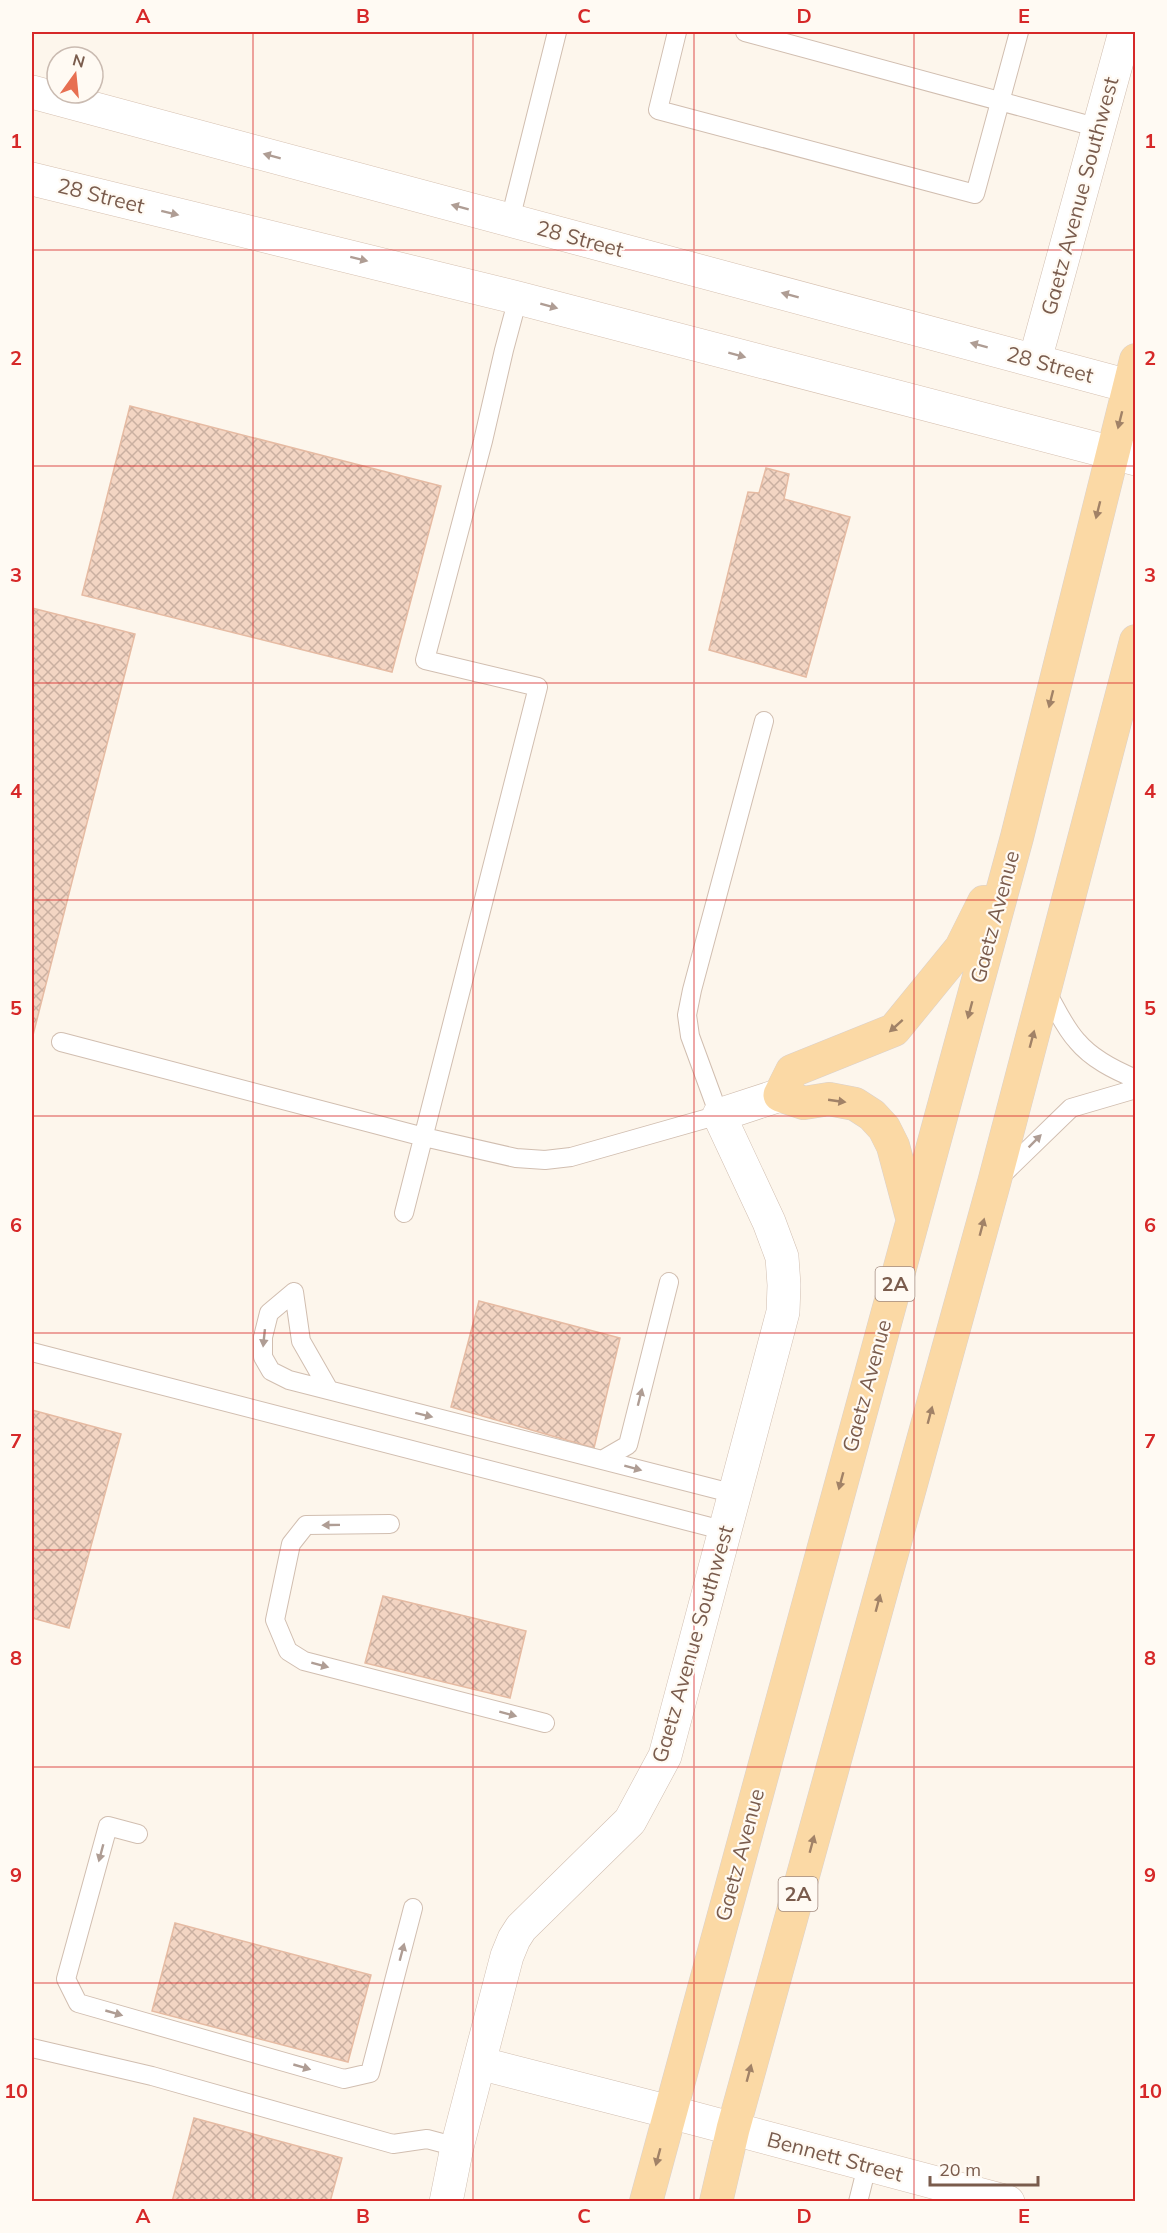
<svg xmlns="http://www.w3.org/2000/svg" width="1167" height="2233" viewBox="0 0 1167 2233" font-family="Mulish,sans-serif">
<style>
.building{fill:url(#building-cross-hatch);stroke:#e6bba3;stroke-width:1.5}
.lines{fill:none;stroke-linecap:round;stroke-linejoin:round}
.lane-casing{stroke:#d1beb0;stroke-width:20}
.street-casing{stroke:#d1beb0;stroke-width:34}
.secondary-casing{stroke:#d6c0b0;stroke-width:34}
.primary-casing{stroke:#dad1cd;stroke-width:34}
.lane{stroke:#fff;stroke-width:18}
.street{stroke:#fff;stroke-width:33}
.secondary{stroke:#fff;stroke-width:33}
.primary{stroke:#fbd9a5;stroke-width:33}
.oneway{fill:#af9d94}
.oneway2{fill:#a18267}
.grid{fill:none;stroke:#d62828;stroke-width:1.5;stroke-opacity:0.55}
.labels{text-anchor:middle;stroke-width:4.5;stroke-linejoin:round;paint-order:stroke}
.shield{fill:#fffaf3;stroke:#a28b7f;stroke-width:1.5}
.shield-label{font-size:20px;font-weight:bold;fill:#7a5c4d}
.street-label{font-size:21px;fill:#7a5c4d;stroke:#fffaf3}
.neatline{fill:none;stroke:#d62828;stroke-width:2}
.grid-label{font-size:20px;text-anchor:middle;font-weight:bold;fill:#d62828}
</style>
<defs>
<pattern id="building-cross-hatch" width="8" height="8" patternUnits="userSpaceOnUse" patternTransform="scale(1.5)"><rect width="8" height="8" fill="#f3d5c3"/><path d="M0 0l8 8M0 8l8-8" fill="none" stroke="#cab0a1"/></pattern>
</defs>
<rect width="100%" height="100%" fill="#fdf6ec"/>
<path class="building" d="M 130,406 L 441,486 L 392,672 L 82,595 Z
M 766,468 L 789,474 L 784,499 L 850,517 L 806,677 L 709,650 L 748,492 L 759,493 Z
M 32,608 L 135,634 L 32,1039 Z
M 479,1301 L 620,1338 L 594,1448 L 451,1407 Z
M 32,1410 L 121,1434 L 69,1628 L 32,1618 Z
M 383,1596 L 526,1631 L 510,1698 L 365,1663 Z
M 175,1923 L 371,1975 L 348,2062 L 152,2011 Z
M 194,2118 L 342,2158 L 330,2202 L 172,2202 Z"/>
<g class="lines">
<g class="lane-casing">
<path id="lane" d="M 677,32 L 658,110 L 975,194 L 1019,32
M 745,32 L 1099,128
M 510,220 L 557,32
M 1045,989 C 1055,1006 1064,1027 1077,1041 C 1092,1059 1114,1070 1136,1079
M 61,1042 L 424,1137 L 516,1158 L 545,1160 L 571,1157 L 719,1115 L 690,1036 L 687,1015 L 692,990 L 764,721
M 1002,1175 L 1071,1108 L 1136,1089
M 404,1213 L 538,687 L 425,660 L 483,441 L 504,350 L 518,298
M 294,1292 L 269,1313 L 263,1337 L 263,1357 L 271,1371 L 289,1380 L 735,1494
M 294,1292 L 301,1341 L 329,1390
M 32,1352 L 726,1531
M 602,1460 L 628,1445 L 669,1282
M 390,1524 L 306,1525 L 291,1544 L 275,1620 L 288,1651 L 304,1661 L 545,1723
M 138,1834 L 108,1826 L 66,1979 L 78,2003 L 344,2079 L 370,2073 L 413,1908
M 32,2048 L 152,2076 L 393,2144 L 427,2139 L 457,2147
M 858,2202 L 867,2166"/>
</g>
<g class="street-casing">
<path id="street" d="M 1035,360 L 1125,32
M 479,2063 L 670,2112
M 446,2202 L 457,2147 L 507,1956 L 514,1939 L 521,1928 L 630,1821 L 665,1756 L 783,1312 L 784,1285 L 782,1257 L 769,1222 L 719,1115 L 780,1095"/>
</g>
<g class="secondary-casing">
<path id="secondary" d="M 32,92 L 1136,388
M 32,179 L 518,298 L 1136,459
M 670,2112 L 1008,2202"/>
</g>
<g class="primary-casing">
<path id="primary" d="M 912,1217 L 893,1146 L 884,1128 L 872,1115 L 855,1104 L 829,1099 L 804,1103 L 780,1095 L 792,1071 L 894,1030 L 961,948 L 984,902
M 646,2202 L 1017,837 L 1136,360
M 716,2202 L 733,2129 L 994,1183 L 1136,641"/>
</g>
<use href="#lane" class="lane"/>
<use href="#street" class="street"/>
<use href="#secondary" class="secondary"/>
<use href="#primary" class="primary"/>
</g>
<defs><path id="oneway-solid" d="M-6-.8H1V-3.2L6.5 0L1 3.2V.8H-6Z" transform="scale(1.5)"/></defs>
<g class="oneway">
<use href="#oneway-solid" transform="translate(272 156) rotate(-165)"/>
<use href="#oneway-solid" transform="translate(460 207) rotate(-165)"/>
<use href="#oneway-solid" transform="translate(170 213) rotate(14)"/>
<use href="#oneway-solid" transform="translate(359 259) rotate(14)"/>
<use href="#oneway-solid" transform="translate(790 295) rotate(-165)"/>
<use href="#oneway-solid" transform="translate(549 306) rotate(15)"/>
<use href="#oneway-solid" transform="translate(979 345) rotate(-165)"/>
<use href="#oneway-solid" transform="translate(737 355) rotate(15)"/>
<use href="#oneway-solid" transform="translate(1035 1141) rotate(-45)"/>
<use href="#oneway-solid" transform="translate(264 1338) rotate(96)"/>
<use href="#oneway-solid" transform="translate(640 1397) rotate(-76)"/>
<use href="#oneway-solid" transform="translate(424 1415) rotate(14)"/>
<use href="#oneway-solid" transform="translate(633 1468) rotate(15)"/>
<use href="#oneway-solid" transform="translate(331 1525) rotate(179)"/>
<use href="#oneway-solid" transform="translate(320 1665) rotate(15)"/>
<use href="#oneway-solid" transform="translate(508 1714) rotate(15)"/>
<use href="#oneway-solid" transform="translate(101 1853) rotate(105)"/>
<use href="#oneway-solid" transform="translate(402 1952) rotate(-75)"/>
<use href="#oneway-solid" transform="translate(114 2013) rotate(16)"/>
<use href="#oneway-solid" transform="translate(302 2067) rotate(16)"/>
</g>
<g class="oneway2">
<use href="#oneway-solid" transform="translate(1120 420) rotate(104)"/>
<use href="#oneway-solid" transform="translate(1098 510) rotate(104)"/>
<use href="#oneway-solid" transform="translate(1051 699) rotate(104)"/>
<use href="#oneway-solid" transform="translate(970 1010) rotate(105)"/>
<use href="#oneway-solid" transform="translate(896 1026) rotate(138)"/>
<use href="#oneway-solid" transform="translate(1032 1039) rotate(-75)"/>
<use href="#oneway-solid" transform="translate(837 1101) rotate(8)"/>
<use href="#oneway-solid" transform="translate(982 1227) rotate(-75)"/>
<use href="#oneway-solid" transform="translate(930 1415) rotate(-75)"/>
<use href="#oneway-solid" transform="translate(841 1481) rotate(105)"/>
<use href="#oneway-solid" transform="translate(878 1603) rotate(-75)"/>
<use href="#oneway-solid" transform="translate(812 1844) rotate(-75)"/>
<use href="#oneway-solid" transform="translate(749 2073) rotate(-75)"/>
<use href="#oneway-solid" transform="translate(658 2157) rotate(105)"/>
</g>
<path class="grid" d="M 253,32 L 253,2202M 473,32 L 473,2202M 694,32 L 694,2202M 914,32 L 914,2202M 32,250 L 1136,250M 32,466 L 1136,466M 32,683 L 1136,683M 32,900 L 1136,900M 32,1116 L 1136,1116M 32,1333 L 1136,1333M 32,1550 L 1136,1550M 32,1767 L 1136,1767M 32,1983 L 1136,1983"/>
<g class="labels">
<g class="shield">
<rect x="875.5" y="1267" width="39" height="34" rx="4.5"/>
<rect x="778.5" y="1877" width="39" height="34" rx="4.5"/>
</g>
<g class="shield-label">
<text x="895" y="1291">2A</text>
<text x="798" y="1901">2A</text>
</g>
<g class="street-label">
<text transform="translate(101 196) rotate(14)" y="7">28 Street</text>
<text transform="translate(1080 196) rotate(-75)" y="7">Gaetz Avenue Southwest</text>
<text transform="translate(580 239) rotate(15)" y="7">28 Street</text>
<text transform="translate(1050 365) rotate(15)" y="7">28 Street</text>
<text transform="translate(995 917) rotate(-75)" y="7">Gaetz Avenue</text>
<text transform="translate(867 1386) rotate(-75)" y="7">Gaetz Avenue</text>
<text transform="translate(693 1644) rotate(-74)" y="7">Gaetz Avenue Southwest</text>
<text transform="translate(740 1855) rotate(-75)" y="7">Gaetz Avenue</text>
<text transform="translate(835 2157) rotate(15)" y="7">Bennett Street</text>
</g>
</g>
<rect width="1167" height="2233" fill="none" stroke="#fffaf3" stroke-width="66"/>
<g transform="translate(75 75) rotate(15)"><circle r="28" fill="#fffaf3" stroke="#cabbb1" stroke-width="1.5"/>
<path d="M0-4.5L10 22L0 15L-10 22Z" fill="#e76f51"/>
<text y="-9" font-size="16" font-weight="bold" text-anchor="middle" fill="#7a5c4d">N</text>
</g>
<path d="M930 2176v9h108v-9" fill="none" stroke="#7a5c4d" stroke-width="3"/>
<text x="939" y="2176" font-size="18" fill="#7a5c4d" stroke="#fffaf3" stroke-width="4.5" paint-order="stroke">20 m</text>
<rect x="33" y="33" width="1101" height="2167" class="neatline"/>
<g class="grid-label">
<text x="143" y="23">A</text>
<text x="363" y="23">B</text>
<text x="584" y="23">C</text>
<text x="804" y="23">D</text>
<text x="1024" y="23">E</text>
<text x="16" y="148">1</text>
<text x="1150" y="148">1</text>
<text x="16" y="365">2</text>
<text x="1150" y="365">2</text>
<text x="16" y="582">3</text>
<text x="1150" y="582">3</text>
<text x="16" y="798">4</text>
<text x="1150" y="798">4</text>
<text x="16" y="1015">5</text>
<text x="1150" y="1015">5</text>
<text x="16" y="1232">6</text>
<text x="1150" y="1232">6</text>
<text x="16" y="1448">7</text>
<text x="1150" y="1448">7</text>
<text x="16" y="1665">8</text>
<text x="1150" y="1665">8</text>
<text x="16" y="1882">9</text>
<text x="1150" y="1882">9</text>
<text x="16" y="2098">10</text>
<text x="1150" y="2098">10</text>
<text x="143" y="2223">A</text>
<text x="363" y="2223">B</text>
<text x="584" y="2223">C</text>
<text x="804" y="2223">D</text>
<text x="1024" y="2223">E</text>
</g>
</svg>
